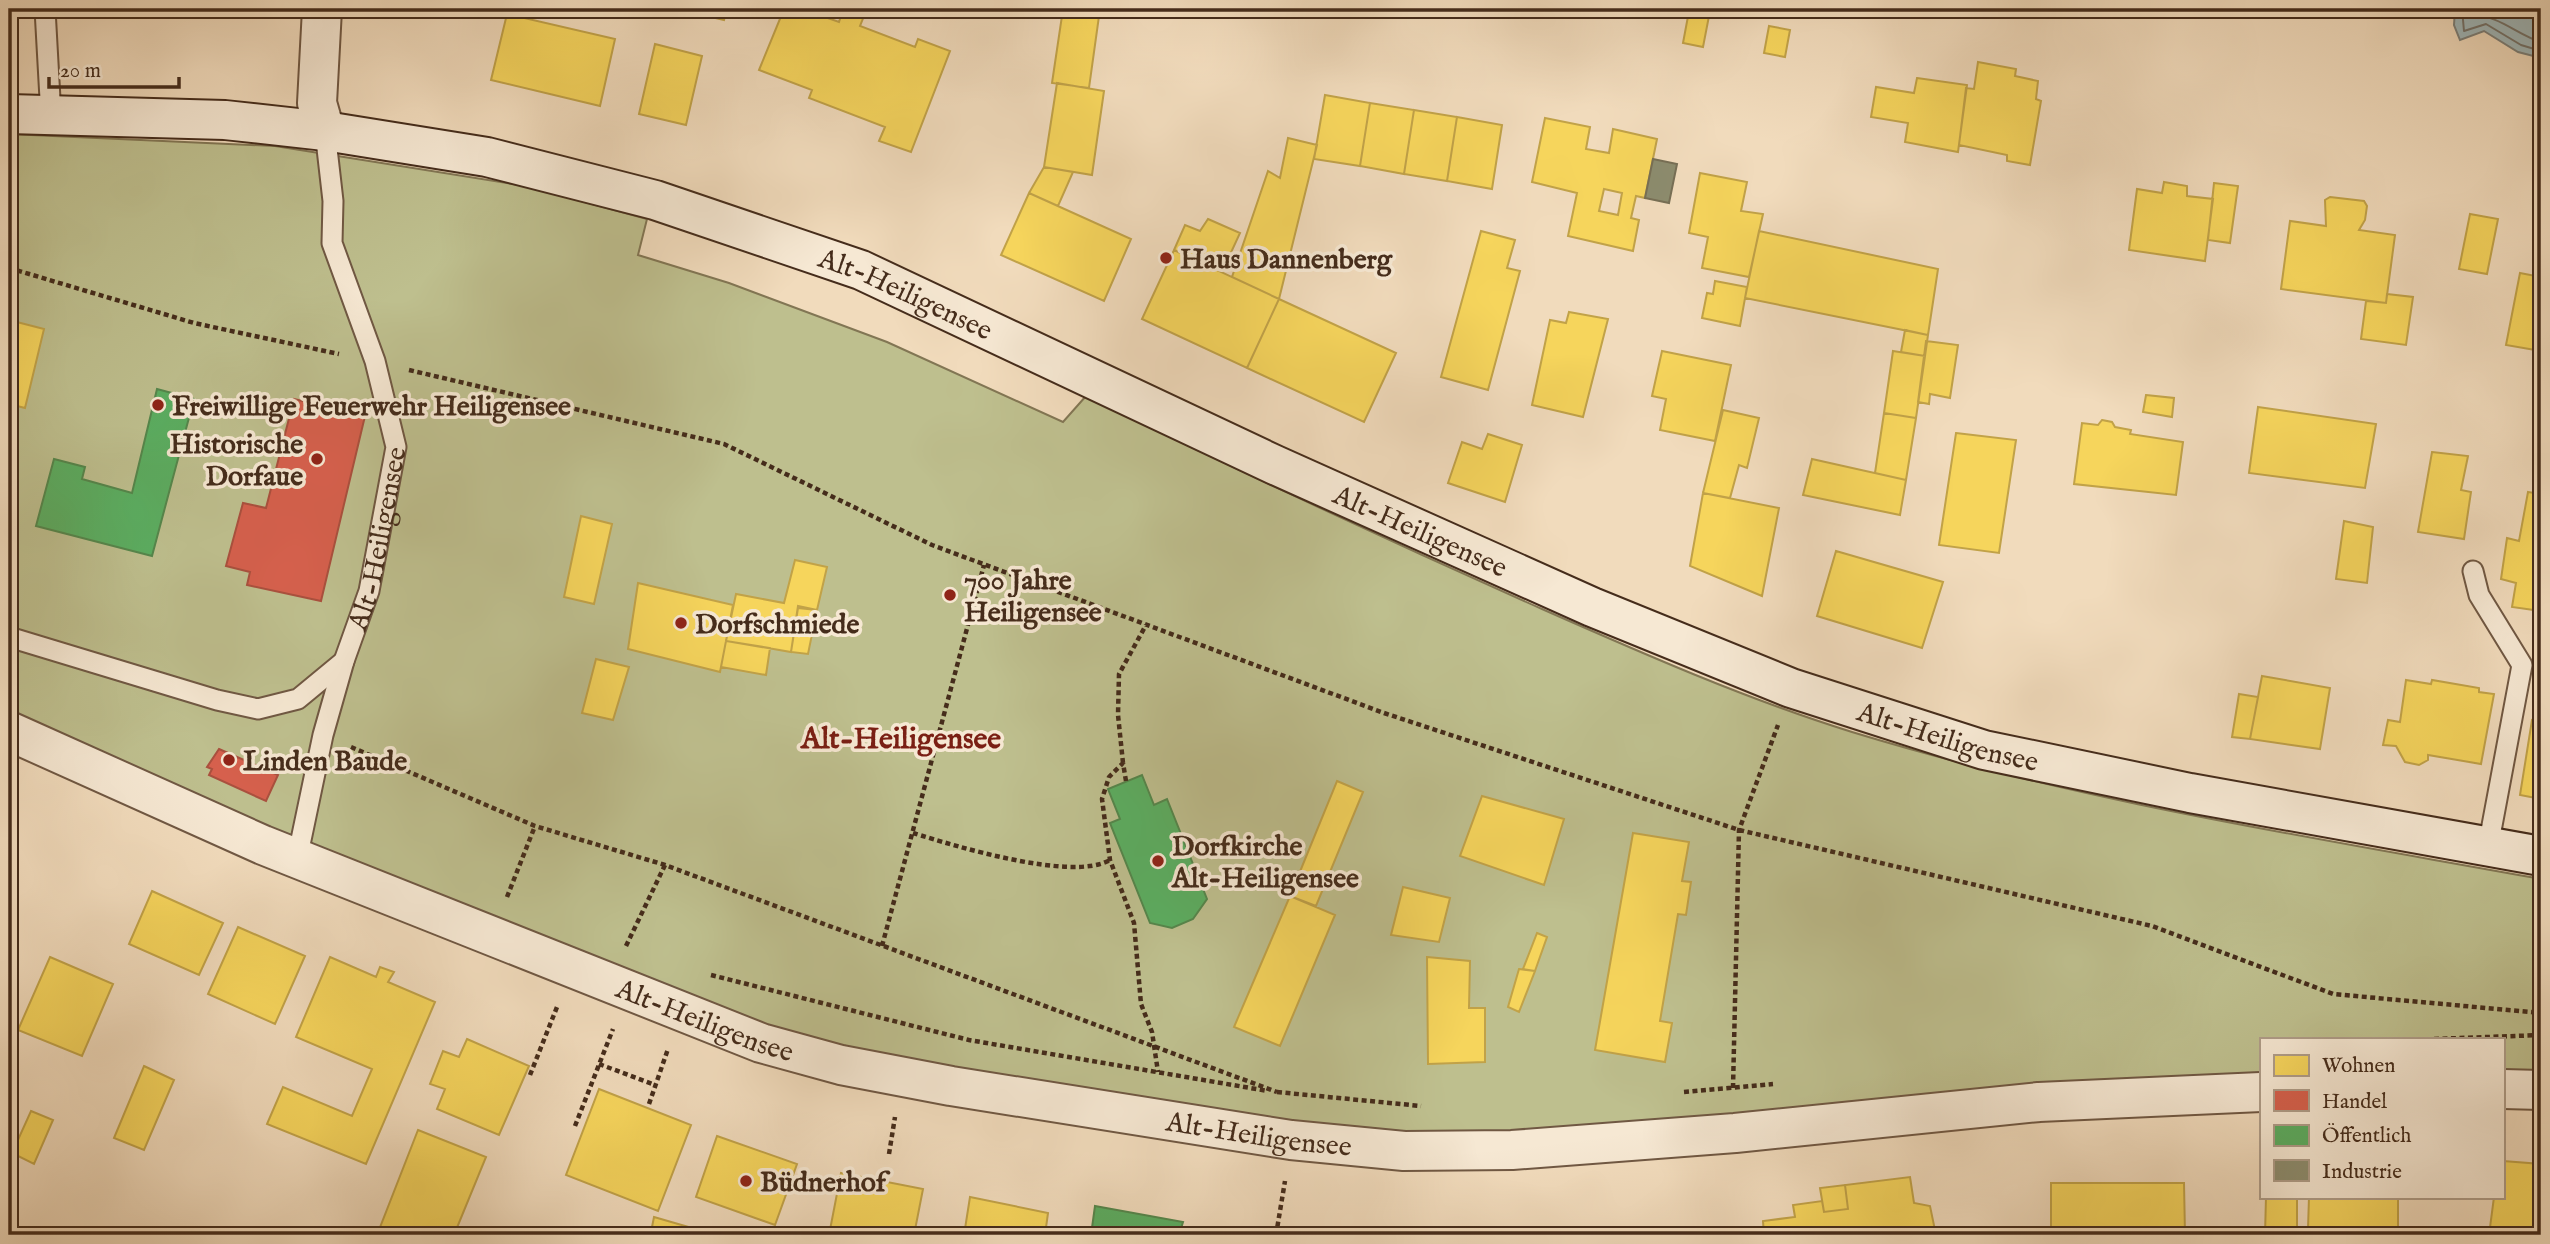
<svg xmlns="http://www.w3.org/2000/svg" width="2550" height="1244" viewBox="0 0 2550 1244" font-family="'IM FELL English',serif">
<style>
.green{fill:#bebf8e;stroke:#827654;stroke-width:2}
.water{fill:#9fb8bb;stroke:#7b807b;stroke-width:2}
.homes{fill:#f6d55c;stroke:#c1a248;stroke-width:2;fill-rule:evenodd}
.shops{fill:#d6604d;stroke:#aa503e;stroke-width:2}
.public{fill:#5aae61;stroke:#54874c;stroke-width:2}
.industry{fill:#8c8c6e;stroke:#776f55;stroke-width:2}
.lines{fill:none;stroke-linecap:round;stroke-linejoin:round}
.shore{stroke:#72726b;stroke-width:2}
.lane-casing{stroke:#705843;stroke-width:23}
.street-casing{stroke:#705843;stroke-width:42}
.secondary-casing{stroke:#452c1b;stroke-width:42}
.path{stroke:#452c1b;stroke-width:4.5;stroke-dasharray:5 3.5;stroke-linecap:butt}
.lane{stroke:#f6e8d3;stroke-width:19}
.street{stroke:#f6e8d3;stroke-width:38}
.secondary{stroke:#f6e8d3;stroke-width:38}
.poi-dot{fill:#8f2418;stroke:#f6e8d3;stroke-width:2.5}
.labels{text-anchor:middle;stroke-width:7;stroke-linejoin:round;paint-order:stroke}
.poi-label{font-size:28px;font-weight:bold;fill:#452c1b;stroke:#f6e8d3;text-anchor:start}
.street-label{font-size:28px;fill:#452c1b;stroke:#f6e8d3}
.neighbourhood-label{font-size:30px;font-weight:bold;fill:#7a1f14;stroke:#f6e8d3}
</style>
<rect width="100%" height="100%" fill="#f1dbbc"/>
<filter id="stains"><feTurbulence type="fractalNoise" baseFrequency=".00286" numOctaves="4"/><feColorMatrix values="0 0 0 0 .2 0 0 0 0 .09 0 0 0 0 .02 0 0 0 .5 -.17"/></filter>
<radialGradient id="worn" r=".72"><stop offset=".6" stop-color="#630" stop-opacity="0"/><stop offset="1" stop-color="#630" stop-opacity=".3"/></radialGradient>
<path class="green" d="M 9,134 L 275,146 L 526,186 L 647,219 L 638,255 L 729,283 L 887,342 L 1063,422 L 1086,396 C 1237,470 1389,541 1542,609 C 1644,654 1746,699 1852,732 C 2077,801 2310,837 2541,879 L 2541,1078 L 2503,1077 L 2503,1039 L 2261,1039 L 2261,1079 L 1383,1142 L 815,1052 L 9,720 Z"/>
<path class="water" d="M 2455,9 L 2541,9 L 2541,58 L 2518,52 L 2484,31 L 2460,40 L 2454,25 Z"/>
<path class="homes" d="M 9,9 L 22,9 L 22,18 L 9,18 Z
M 694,9 L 727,9 L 724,20 L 694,13 Z
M 784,9 L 802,9 L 839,22 L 842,13 L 853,17 L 856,12 L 864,16 L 860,26 L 915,47 L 918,39 L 950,51 L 911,152 L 879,141 L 885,127 L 809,98 L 812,90 L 759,70 Z
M 1063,9 L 1100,9 L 1089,88 L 1052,83 Z
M 1689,11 L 1709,16 L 1703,47 L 1683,43 Z
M 507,14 L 615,39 L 600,106 L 491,80 Z
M 1769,26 L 1790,30 L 1785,57 L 1764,53 Z
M 655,44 L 702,56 L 686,125 L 639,114 Z
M 1978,62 L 2016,69 L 2015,76 L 2038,81 L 2036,99 L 2041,101 L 2030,165 L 2007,161 L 2007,155 L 1959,145 L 1966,88 L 1974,89 Z
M 1917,78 L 1967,85 L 1958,152 L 1905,142 L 1908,123 L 1871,117 L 1876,87 L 1914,93 Z
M 1057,83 L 1104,91 L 1092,175 L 1044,167 Z
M 1325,95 L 1370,103 L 1360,166 L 1314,159 Z
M 1370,103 L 1414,110 L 1404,174 L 1360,166 Z
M 1414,110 L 1457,117 L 1447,181 L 1404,174 Z
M 1457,117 L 1502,125 L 1492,189 L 1447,181 Z
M 1545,118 L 1590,127 L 1586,149 L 1609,153 L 1613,129 L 1657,139 L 1645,198 L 1636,196 L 1631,218 L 1639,220 L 1633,251 L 1568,236 L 1577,193 L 1532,182 ZM 1604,189 L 1622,193 L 1618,215 L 1599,211 Z
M 1288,138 L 1317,145 L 1279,299 L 1232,277 L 1268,171 L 1280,178 Z
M 1044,167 L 1073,172 L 1058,206 L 1029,193 Z
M 1700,173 L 1747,182 L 1741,211 L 1763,214 L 1749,277 L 1702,268 L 1708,237 L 1689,233 Z
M 2164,182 L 2187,186 L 2187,196 L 2213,199 L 2205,261 L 2129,250 L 2137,189 L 2162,193 Z
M 2214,183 L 2238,186 L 2230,243 L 2208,240 Z
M 1029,193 L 1131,239 L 1104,301 L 1001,255 Z
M 2330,197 L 2364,201 L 2367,206 L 2365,220 L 2359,230 L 2395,235 L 2386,303 L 2281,289 L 2290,221 L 2326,226 L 2325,200 Z
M 2470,214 L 2498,219 L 2487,274 L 2459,269 Z
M 1208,219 L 1240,233 L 1222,272 L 1174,250 L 1185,225 L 1200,231 Z
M 1481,231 L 1515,240 L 1507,268 L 1520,271 L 1488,390 L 1441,377 Z
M 1759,231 L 1938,269 L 1928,335 L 1745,298 Z
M 1174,250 L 1279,299 L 1247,368 L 1142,319 Z
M 2520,273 L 2541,277 L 2541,351 L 2506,345 Z
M 1715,281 L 1747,287 L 1740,326 L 1702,318 L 1707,293 L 1713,294 Z
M 2387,294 L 2413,297 L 2406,345 L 2361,339 L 2366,301 L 2386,303 Z
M 1279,299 L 1396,353 L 1364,422 L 1247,368 Z
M 1569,312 L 1608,319 L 1583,417 L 1532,405 L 1550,320 L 1566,323 Z
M 9,320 L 44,329 L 25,408 L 9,404 Z
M 1905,330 L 1928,335 L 1925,356 L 1901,352 Z
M 1926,341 L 1958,345 L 1950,398 L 1930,394 L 1929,404 L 1918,402 Z
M 1662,351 L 1731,365 L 1715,441 L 1660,430 L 1666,399 L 1652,396 Z
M 1893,351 L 1925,356 L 1916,418 L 1884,413 Z
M 2146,395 L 2174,398 L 2172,417 L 2143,412 Z
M 2258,407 L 2376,424 L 2365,488 L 2249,473 Z
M 1723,410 L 1759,418 L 1747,468 L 1739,465 L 1730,498 L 1703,493 Z
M 1884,413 L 1916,418 L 1906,480 L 1875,473 Z
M 2102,420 L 2112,422 L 2115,427 L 2131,430 L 2130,434 L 2183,442 L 2176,495 L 2074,484 L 2082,423 L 2098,425 Z
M 1956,433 L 2016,440 L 1999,553 L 1939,545 Z
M 1488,434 L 1522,445 L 1505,502 L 1448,483 L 1462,442 L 1482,449 Z
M 2432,452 L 2468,456 L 2461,490 L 2471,492 L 2464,539 L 2418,532 Z
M 1812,459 L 1906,480 L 1900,515 L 1803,495 Z
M 9,480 L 15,481 L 9,508 Z
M 2528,492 L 2541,494 L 2541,611 L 2512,607 L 2516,583 L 2501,579 L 2507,538 L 2519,541 Z
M 1703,493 L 1779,508 L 1762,596 L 1690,566 Z
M 581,516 L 612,524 L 594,604 L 564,597 Z
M 2344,521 L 2373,527 L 2367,583 L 2336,579 Z
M 1836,551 L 1943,582 L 1922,648 L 1817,616 Z
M 795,560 L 827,567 L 817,610 L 798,606 L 791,652 L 726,641 L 736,594 L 784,603 Z
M 638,583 L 733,605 L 720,672 L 628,649 Z
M 798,608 L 817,610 L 808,654 L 791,652 Z
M 726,641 L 770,648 L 766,675 L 721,667 Z
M 596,659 L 629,667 L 613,720 L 582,713 Z
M 2262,676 L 2330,688 L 2320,749 L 2250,739 Z
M 2406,680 L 2431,684 L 2432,680 L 2479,688 L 2479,692 L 2494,694 L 2481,764 L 2428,755 L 2428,760 L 2419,765 L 2405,762 L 2396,746 L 2383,745 L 2388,720 L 2400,722 Z
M 2239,694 L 2258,697 L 2250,739 L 2232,737 Z
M 2532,720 L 2541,722 L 2541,799 L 2520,795 Z
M 1337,781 L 1363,792 L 1316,906 L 1290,896 Z
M 1482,796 L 1564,819 L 1544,885 L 1460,856 Z
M 1633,833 L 1689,842 L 1682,881 L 1691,882 L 1686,915 L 1678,914 L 1660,1021 L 1672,1023 L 1665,1062 L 1595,1050 Z
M 1403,887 L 1450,898 L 1439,942 L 1391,935 Z
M 152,891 L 223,923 L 199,975 L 129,944 Z
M 1290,896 L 1335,915 L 1280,1046 L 1234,1027 Z
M 238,927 L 305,956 L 275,1024 L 208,994 Z
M 1537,933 L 1547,937 L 1535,971 L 1523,969 Z
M 50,957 L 113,984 L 82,1056 L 18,1030 Z
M 330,957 L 376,977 L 380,967 L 394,972 L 388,982 L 435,1002 L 366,1164 L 267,1124 L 283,1087 L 352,1116 L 372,1069 L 296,1037 Z
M 1427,957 L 1470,961 L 1469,1008 L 1485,1008 L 1485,1062 L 1428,1064 Z
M 1519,969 L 1535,971 L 1519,1012 L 1508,1007 Z
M 467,1039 L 529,1066 L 499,1135 L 437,1109 L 445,1089 L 430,1084 L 443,1051 L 459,1057 Z
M 144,1066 L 174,1080 L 144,1150 L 114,1138 Z
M 599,1089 L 691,1125 L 658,1211 L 566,1175 Z
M 31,1111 L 53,1120 L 34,1164 L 12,1153 Z
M 418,1130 L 486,1157 L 454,1235 L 392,1235 L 379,1230 Z
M 717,1136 L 797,1164 L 775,1225 L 696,1197 Z
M 2503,1161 L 2541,1164 L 2540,1235 L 2489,1235 L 2494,1197 L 2503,1197 Z
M 841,1173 L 923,1189 L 914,1235 L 829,1235 Z
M 1910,1177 L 1914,1203 L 1930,1206 L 1936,1235 L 1764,1235 L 1763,1221 L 1795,1217 L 1793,1205 L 1822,1201 L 1824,1212 L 1848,1209 L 1845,1185 Z
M 2051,1183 L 2184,1183 L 2185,1235 L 2051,1235 Z
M 1845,1185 L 1848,1209 L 1824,1212 L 1820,1188 Z
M 970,1197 L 1048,1213 L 1045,1235 L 964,1235 Z
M 2266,1197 L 2297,1197 L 2297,1235 L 2265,1235 Z
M 2309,1197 L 2398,1197 L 2398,1230 L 2308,1229 Z
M 654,1217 L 692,1228 L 691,1235 L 638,1235 L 640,1230 L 651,1232 Z"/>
<path class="shops" d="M 58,9 L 153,9 L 153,12 L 58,13 Z
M 294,399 L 365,416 L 321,601 L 247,585 L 250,572 L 226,566 L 243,503 L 266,508 Z
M 219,749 L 278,775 L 266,801 L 209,775 L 212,769 L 207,767 Z"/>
<path class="public" d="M 157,389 L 194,399 L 152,556 L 36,526 L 54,459 L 85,467 L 82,479 L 132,493 Z
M 1142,775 L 1154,805 L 1167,799 L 1207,899 L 1193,919 L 1172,928 L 1150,923 L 1110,823 L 1120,819 L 1108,789 Z
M 1095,1206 L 1183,1222 L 1179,1235 L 1091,1235 Z"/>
<path class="industry" d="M 1653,159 L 1677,164 L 1669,203 L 1645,198 Z"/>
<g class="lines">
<path class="shore" d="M 2462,9 L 2464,31 L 2486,24 L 2521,45 L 2541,51
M 2470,9 L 2472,16 C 2498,14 2517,35 2541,42"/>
<g class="lane-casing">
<g id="lane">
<path d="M 45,9 L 51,117"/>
<path d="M 2473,571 L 2479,595 L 2522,665 L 2488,847"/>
<path d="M 9,637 L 217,700 L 258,709 L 298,699 L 344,661"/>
<path id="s1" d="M 297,859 L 323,735 L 344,661 L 369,591 L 396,447 L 375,361 L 332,243 L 333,201 L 325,131"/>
</g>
</g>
<g class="street-casing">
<g id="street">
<path d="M 322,9 L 317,103 L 325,131"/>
<path id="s2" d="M 9,731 L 263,845 L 761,1043 L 841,1065 L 951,1086 L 1291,1140 L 1404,1151 L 1512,1150 L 1735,1133 L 2039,1102 L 2261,1092"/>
<path d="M 2503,1089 L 2541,1090"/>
</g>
</g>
<g class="secondary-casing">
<g id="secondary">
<path id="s3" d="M 9,114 L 225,120 L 325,131 L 487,157 L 655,200 L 861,270 L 1275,465 L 1592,607 L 1791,688 L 1984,750 L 2190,793 L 2541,856"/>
</g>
</g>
<path class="path" d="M 9,268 L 194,323 L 339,354
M 409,370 L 724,444 L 932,545 L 1384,713 L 1739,830 L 2152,926 L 2333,994 L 2541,1013
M 351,747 L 535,826 L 665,865 L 1277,1092
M 1123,763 L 1118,715 L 1119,674 L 1146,625
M 1126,781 L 1123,763 L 1109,777 L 1102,799 L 1110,860 L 1134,923 L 1141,1004 L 1152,1032 L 1158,1072
M 913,833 C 955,846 1072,882 1110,860
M 507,897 L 535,826
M 626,946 L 665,865
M 882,946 L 984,565
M 711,975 L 969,1040 L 1268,1091
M 2434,1039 L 2541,1035
M 599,1064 L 655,1085
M 530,1075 L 557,1007
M 1733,1088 L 1739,830 L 1778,725
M 1277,1092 L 1421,1106
M 1684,1092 L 1773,1084
M 649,1104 L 668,1049
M 575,1126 L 613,1029
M 889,1154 L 895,1117
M 1276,1235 L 1285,1181"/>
<use href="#lane" class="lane"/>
<use href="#street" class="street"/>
<use href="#secondary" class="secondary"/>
</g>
<g class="poi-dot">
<circle cx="1166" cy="258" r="7"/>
<circle cx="158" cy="405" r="7"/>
<circle cx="317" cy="459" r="7"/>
<circle cx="950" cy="595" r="7"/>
<circle cx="681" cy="623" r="7"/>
<circle cx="229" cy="760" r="7"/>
<circle cx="1158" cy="861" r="7"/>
<circle cx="746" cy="1181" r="7"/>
</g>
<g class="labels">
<g class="poi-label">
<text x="1180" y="268">Haus Dannenberg</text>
<text x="172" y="415">Freiwillige Feuerwehr Heiligensee</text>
<text x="303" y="453" text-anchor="end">Historische<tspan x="303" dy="32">Dorfaue</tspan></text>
<text x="964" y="589">700 Jahre<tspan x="964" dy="32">Heiligensee</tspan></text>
<text x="695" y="633">Dorfschmiede</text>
<text x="243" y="770">Linden Baude</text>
<text x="1172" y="855">Dorfkirche<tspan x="1172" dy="32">Alt-Heiligensee</tspan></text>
<text x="760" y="1191">Büdnerhof</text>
</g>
<g class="street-label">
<text dy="10" stroke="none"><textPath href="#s3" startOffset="922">Alt-Heiligensee</textPath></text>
<text dy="10" stroke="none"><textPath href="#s3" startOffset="1489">Alt-Heiligensee</textPath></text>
<text dy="10" stroke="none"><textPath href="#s1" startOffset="331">Alt-Heiligensee</textPath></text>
<text dy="10" stroke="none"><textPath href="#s3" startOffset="2056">Alt-Heiligensee</textPath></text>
<text dy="10" stroke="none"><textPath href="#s2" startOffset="754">Alt-Heiligensee</textPath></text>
<text dy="10" stroke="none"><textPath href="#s2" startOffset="1321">Alt-Heiligensee</textPath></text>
</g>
<g class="neighbourhood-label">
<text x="901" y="748">Alt-Heiligensee</text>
</g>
</g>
<rect width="2550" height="1244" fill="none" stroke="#f1dbbc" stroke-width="35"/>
<rect x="10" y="10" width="2529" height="1223" fill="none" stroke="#452c1b" stroke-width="3.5"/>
<rect x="18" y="18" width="2515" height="1209" fill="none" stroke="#452c1b" stroke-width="2"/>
<rect x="2260" y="1038" width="245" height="161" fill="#f6e8d3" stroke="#af9d89" stroke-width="2"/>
<rect x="2274" y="1055" width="35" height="21" fill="#f6d55c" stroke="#af9d89" stroke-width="2"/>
<text x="2322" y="1072" font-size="21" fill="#452c1b">Wohnen</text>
<rect x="2274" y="1090" width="35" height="21" fill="#d6604d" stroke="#af9d89" stroke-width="2"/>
<text x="2322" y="1108" font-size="21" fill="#452c1b">Handel</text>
<rect x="2274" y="1125" width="35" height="21" fill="#5aae61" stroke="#af9d89" stroke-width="2"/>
<text x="2322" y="1142" font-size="21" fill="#452c1b">Öffentlich</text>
<rect x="2274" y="1160" width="35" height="21" fill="#8c8c6e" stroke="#af9d89" stroke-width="2"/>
<text x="2322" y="1178" font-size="21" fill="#452c1b">Industrie</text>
<path d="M49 77v10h130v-10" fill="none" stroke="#452c1b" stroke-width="3.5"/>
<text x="60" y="77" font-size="21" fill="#452c1b" stroke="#f6e8d3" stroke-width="5" paint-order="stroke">20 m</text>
<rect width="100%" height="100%" filter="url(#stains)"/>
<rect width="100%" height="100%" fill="url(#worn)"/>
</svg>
